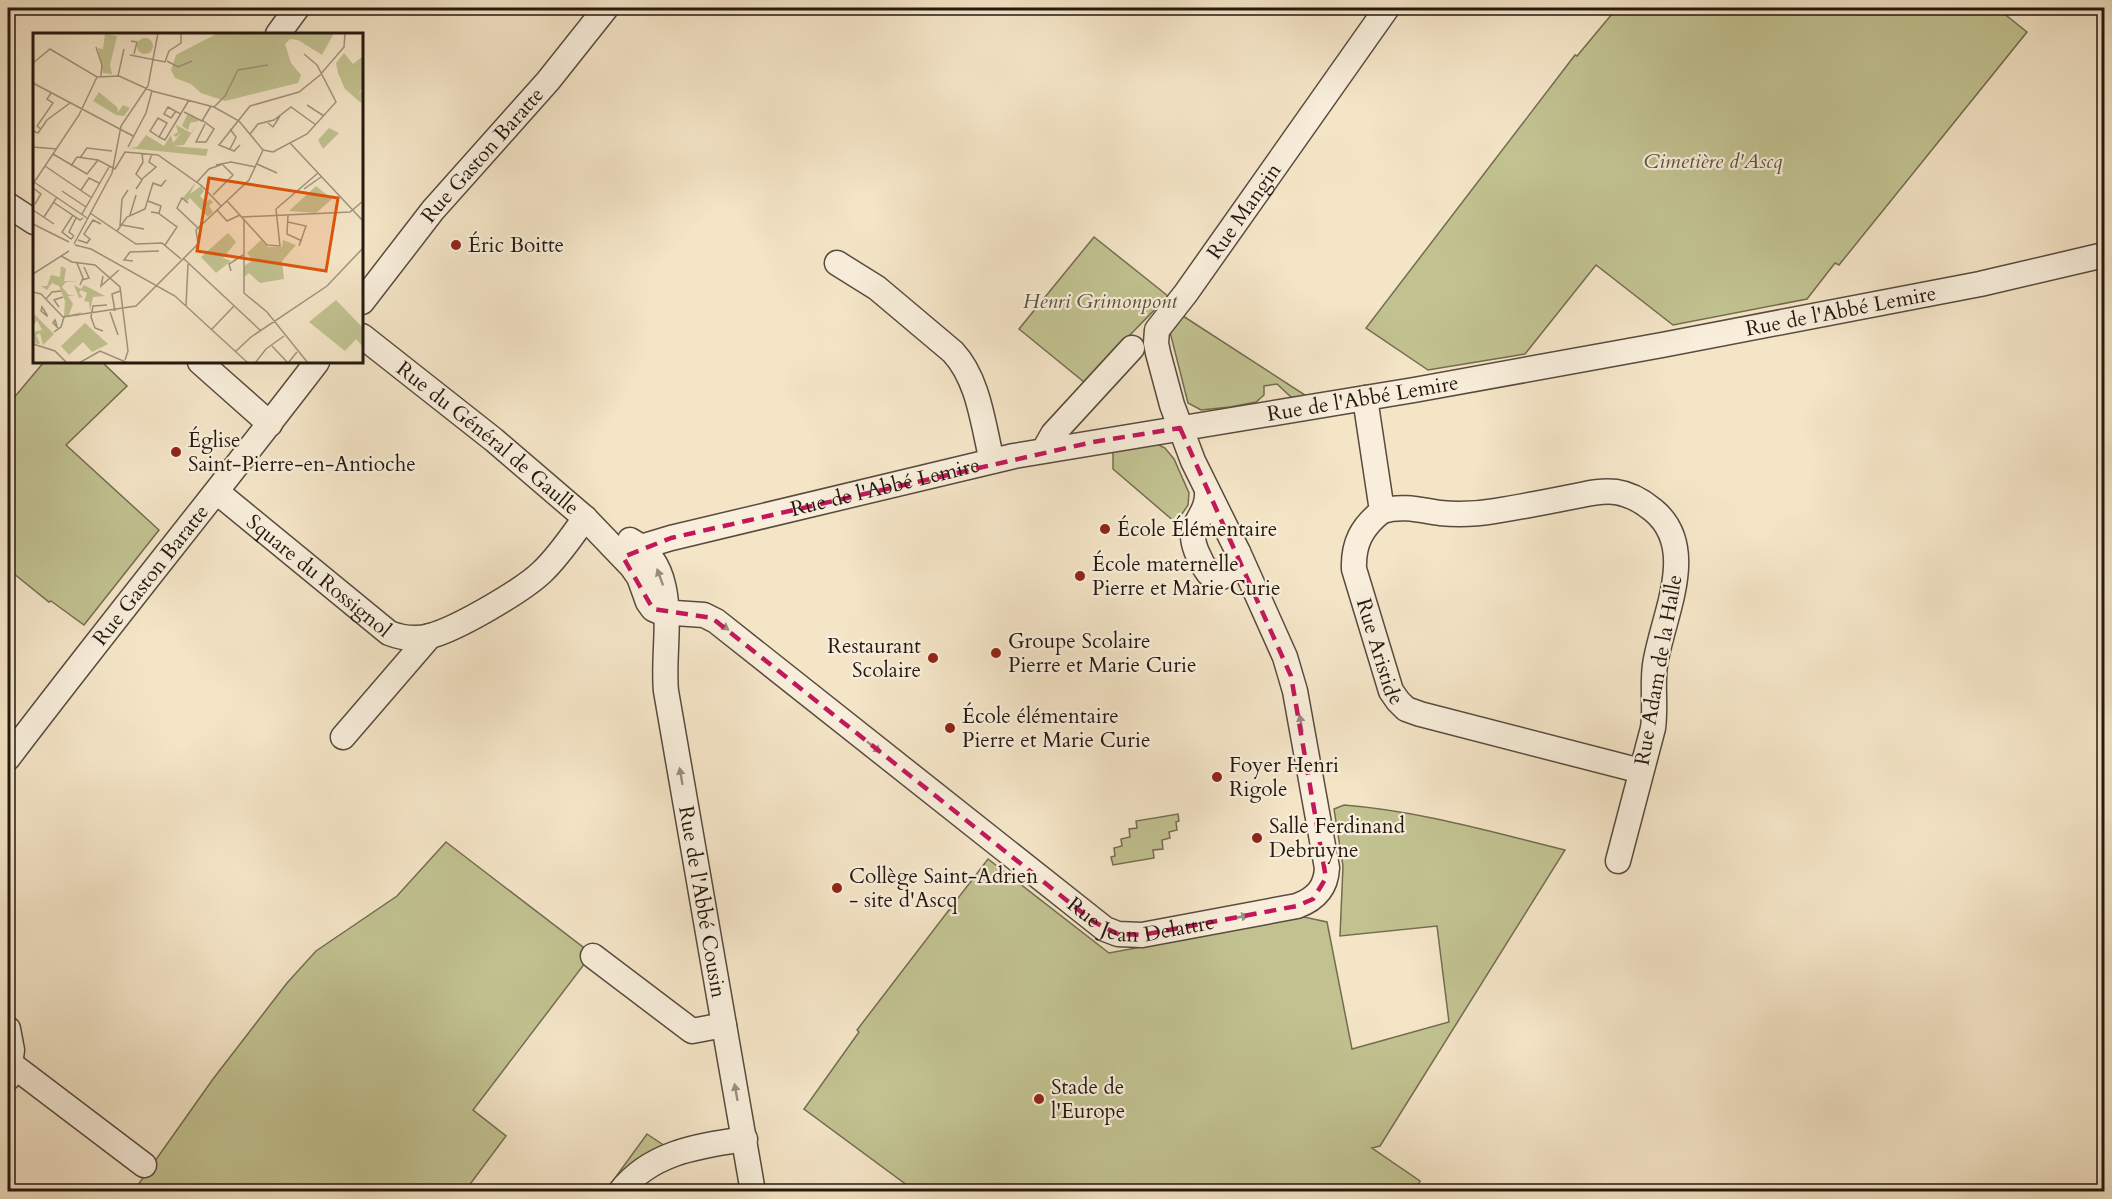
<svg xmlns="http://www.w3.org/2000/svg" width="2112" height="1199" viewBox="0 0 2112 1199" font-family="Cardo,serif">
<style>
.green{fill:#c2c291;stroke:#736d50;stroke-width:1.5}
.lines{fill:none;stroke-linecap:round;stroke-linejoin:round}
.minor-casing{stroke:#584b3e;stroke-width:27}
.minor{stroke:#f8eedb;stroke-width:24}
.oneway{fill:#998e80}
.marked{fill:none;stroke:#c2185b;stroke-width:4.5;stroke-dasharray:12 8;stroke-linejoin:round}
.poi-dot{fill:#8f2418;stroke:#f8eedb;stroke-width:2}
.labels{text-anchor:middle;stroke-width:4.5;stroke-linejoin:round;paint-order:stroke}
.street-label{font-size:21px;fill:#241810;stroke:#f8eedb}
.park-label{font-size:21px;font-style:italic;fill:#5b543d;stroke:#f8eedb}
.poi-label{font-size:21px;fill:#241810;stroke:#f8eedb;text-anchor:start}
.inset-road{fill:none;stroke:#a1937e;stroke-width:1.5}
.view{fill:#de560c;fill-opacity:0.15;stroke:#de560c;stroke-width:3}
.inset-edge{fill:none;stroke:#241810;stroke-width:3}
</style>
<rect width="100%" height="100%" fill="#f4e5c7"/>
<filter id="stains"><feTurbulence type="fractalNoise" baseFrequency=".00333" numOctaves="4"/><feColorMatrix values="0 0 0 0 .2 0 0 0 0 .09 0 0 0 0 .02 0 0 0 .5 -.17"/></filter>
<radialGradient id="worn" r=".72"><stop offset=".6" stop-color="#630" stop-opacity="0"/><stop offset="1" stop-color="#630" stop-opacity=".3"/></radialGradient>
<path class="green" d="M 1617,8 L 1997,8 L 2027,32 L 1839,265 L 1835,263 L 1807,299 L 1673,325 L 1596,265 L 1525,354 L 1428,370 L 1366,328 L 1575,55 L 1577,56 Z
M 1094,237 L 1168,296 L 1084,382 L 1019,329 Z
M 1183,316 L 1308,397 L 1291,397 L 1277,384 L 1264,386 L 1264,395 L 1256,402 L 1230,407 L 1201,410 L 1188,403 L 1170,332 Z
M 44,362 L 102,362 L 127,386 L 66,445 L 159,530 L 84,625 L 51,601 L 49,602 L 8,569 L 8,397 L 12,400 Z
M 1157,444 L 1165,448 L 1174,459 L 1189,493 L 1188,505 L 1176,523 L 1113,469 L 1113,450 Z
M 1344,805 C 1420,811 1492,832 1565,850 L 1380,1146 L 1372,1148 L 1420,1181 L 1418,1185 L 1419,1191 L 915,1191 L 804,1109 L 859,1032 L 857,1030 L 988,859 L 1109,953 L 1304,917 L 1327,922 L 1352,1049 L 1449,1022 L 1437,926 L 1340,936 L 1343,866 L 1334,809 Z
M 1178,814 L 1179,821 L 1176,822 L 1177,830 L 1169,832 L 1170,838 L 1162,840 L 1163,849 L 1153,850 L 1154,858 L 1113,865 L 1111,857 L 1115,856 L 1114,848 L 1122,846 L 1121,839 L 1130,837 L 1129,829 L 1137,828 L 1136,821 Z
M 446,842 L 592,954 L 473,1110 L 506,1136 L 465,1191 L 133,1192 L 213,1079 L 287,983 L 316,951 L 397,896 Z
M 647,1134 L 668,1148 L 615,1188 L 612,1182 Z"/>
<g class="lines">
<g class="minor-casing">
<g id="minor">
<path d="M 278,34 L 297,8"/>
<path d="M 8,205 L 34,222"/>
<path d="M 837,263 L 877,288 L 953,352 C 979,380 983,425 992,461"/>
<path id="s1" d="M 362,302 L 433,210 L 548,81 L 606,8"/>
<path id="s2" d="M 362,336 L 494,440 L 585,518 L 632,567 L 639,577 L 648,602 L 653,609 L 660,612 L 704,615 L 716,621 L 1105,929 L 1118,934 L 1142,935 L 1297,906 C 1316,899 1326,888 1327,868 L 1295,691 L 1285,657 L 1238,552 L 1193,461 L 1172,405 L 1158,353 L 1156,343 L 1157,330 L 1186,293 L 1387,8"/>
<path d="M 200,362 L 270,424"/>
<path id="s3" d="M 1365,398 L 1382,511 C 1362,527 1353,543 1354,569 L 1391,691 L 1398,701 L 1406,709 L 1420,714 L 1641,771"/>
<path d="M 1044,450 L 1053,434 L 1132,348"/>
<path d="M 1207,491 C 1208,506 1201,514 1195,526 C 1188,540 1201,563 1209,574 L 1222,577 C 1232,571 1237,564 1238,552"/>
<path id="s4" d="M 217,492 L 389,633 C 402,638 416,640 430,636 C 457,629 522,591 542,572 C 559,556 572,536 585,518"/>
<path d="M 1382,511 C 1402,505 1420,510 1440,513 C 1458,515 1477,514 1495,511 C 1520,507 1546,502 1571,497 C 1586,494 1601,490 1616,492 C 1630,494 1642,501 1653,510 C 1700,548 1662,617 1655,665 C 1652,686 1656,707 1653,728 L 1618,861"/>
<path id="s5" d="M 630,540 C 684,569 661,643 666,691 L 753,1192"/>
<path id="s6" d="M 623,557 L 641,547 L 671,538 L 1014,456 L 1414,390 L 1662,345 L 1980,284 L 2104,255"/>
<path d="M 343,737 L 430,636"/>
<path id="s7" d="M 8,758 C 109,625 215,495 317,362"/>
<path d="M 593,956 L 692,1031 L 724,1025"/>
<path d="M 8,1029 L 12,1050 L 8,1078"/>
<path d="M 11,1064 L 144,1165"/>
<path d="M 620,1192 C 651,1152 699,1146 745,1139"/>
</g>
</g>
<use href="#minor" class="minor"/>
</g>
<defs><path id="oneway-solid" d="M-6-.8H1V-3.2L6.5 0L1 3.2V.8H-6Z" transform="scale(1.5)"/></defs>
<g class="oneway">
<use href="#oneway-solid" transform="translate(660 577) rotate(-110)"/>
<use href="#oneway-solid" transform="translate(722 625) rotate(37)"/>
<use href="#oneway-solid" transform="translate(1301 723) rotate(-100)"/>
<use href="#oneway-solid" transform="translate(874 747) rotate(38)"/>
<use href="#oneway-solid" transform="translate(681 776) rotate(-100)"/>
<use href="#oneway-solid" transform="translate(1240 917) rotate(-11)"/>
<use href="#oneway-solid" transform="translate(736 1092) rotate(-100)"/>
</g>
<path class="marked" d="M 1180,428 L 1291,676 L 1326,878 L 1313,899 L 1297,906 L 1142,935 L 1118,934 L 1094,922 L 712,618 L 653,609 L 623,557 L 671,538 L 1093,442 Z"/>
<g class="poi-dot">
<circle cx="456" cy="245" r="6"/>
<circle cx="176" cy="452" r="6"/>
<circle cx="1105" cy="529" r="6"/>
<circle cx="1080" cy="576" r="6"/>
<circle cx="996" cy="653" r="6"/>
<circle cx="933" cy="658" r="6"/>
<circle cx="950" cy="728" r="6"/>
<circle cx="1217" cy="777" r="6"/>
<circle cx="1257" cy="838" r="6"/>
<circle cx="837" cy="888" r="6"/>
<circle cx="1039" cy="1099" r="6"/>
</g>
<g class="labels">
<g class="street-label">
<text dy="7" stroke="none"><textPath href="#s1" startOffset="190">Rue Gaston Baratte</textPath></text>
<text dy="7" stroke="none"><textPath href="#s2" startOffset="1928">Rue Mangin</textPath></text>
<text dy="7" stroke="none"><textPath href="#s6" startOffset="1244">Rue de l'Abbé Lemire</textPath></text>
<text dy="7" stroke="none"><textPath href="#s6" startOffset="758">Rue de l'Abbé Lemire</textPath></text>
<text dy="7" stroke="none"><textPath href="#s2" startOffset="162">Rue du Général de Gaulle</textPath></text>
<text dy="7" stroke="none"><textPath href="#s6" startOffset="272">Rue de l'Abbé Lemire</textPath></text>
<text dy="7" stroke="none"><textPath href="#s7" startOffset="232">Rue Gaston Baratte</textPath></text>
<text dy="7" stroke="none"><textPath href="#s4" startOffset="132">Square du Rossignol</textPath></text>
<text dy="7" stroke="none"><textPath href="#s3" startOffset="268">Rue Aristide</textPath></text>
<text transform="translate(1658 670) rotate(-80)" y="7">Rue Adam de la Halle</text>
<text dy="7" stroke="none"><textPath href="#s5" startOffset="378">Rue de l'Abbé Cousin</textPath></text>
<text dy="7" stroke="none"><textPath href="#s2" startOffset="998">Rue Jean Delattre</textPath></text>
</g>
<g class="park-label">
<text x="1713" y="168">Cimetière d'Ascq</text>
<text x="1100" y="308">Henri Grimonpont</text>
</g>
<g class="poi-label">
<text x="468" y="252">Éric Boitte</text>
<text x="188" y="447">Église<tspan x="188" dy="24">Saint-Pierre-en-Antioche</tspan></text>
<text x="1117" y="536">École Élémentaire</text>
<text x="1092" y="571">École maternelle<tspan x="1092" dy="24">Pierre et Marie Curie</tspan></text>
<text x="1008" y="648">Groupe Scolaire<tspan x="1008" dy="24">Pierre et Marie Curie</tspan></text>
<text x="921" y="653" text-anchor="end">Restaurant<tspan x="921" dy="24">Scolaire</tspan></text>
<text x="962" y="723">École élémentaire<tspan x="962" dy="24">Pierre et Marie Curie</tspan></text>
<text x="1229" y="772">Foyer Henri<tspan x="1229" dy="24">Rigole</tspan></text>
<text x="1269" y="833">Salle Ferdinand<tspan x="1269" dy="24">Debruyne</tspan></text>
<text x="849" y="883">Collège Saint-Adrien<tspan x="849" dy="24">- site d'Ascq</tspan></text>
<text x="1051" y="1094">Stade de<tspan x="1051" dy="24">l'Europe</tspan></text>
</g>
</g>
<g transform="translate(33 33)">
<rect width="330" height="330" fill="#f4e5c7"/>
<path d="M 185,0 L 301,0 L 289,22 L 265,7 L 257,6 L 252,11 L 258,30 L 268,42 L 265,50 L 192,68 L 168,60 L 158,51 L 142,45 L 138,37 L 143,22 ZM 72,1 L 84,3 L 77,32 L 79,41 L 70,40 L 65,15 L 70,16 ZM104 13a8 8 0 1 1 16 0a8 8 0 1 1-16 0ZM 311,20 L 320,31 L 330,23 L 330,55 L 324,62 L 330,57 L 328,70 L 312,56 L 305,40 L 303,30 ZM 66,59 L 84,74 L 85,79 L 90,72 L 97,75 L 91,83 L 83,82 L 60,68 ZM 154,82 L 161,84 L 166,88 L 151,112 L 139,113 L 175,116 L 173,123 L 96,115 L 104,114 L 113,102 L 131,113 L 138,102 L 140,110 L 149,99 L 143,104 L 140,102 L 145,99 L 143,92 L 158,100 L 166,88 L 157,90 L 155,97 L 149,93 ZM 296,95 L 306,100 L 290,116 L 285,107 ZM 163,149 L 157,161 L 168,153 L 171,158 L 167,163 L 173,169 L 177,166 L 180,169 L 176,173 L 180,179 L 175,184 L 157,165 L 154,168 L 150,165 ZM 283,153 L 299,166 L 283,180 L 256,178 ZM 195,200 L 203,209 L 190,225 L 198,228 L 183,240 L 168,224 ZM 228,207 L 235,214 L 249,214 L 250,207 L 263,212 L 249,228 L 251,246 L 227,250 L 216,240 L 211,244 L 211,233 L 220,227 L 214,220 ZM 28,233 L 33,236 L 31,248 L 47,249 L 33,249 L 29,254 L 36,262 L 43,263 L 35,263 L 40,271 L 36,282 L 49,279 L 44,283 L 31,283 L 32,268 L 26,253 L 19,250 L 14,257 L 8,253 L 14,253 L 18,242 L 27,244 ZM 41,252 L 48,256 L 51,252 L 72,263 L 60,264 L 57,278 L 56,269 L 51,268 L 54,260 L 48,257 L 46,260 L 50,264 L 46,265 ZM 303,267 L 330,295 L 330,314 L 323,306 L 312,318 L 276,289 ZM 1,281 L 21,301 L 10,312 L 7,300 L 3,302 L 7,311 L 0,310 L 0,299 L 9,297 L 4,287 L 1,292 ZM 52,290 L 75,311 L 59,319 L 50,309 L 36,322 L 28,313 Z" fill="#c2c291"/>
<path class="inset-road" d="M 98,8 L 104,9 L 101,21M 63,14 L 69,32 L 68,43M 97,22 L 132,29 L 136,18 L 148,10 L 148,0M 134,28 L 145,34 L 159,28M 0,30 L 17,16 L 64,44 L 86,43 L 119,58 L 181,74 L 206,88 L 230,117M 85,43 L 91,16M 0,50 L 100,103M 274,72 L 291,83M 181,74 L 192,63 L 205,37 L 235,32M 143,78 L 138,85 L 131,81 L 135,74 L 142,78 L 146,80 L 147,81M 151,79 L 169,88 L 178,73M 125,85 L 134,90 L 126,104 L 117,98 ZM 169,87 L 181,96 L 173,109 L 163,109 L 172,91M 235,90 L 240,94 L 247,83M 8,96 L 4,93 L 20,70 L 14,66 L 18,60M 0,98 L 5,100 L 14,87 L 37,70M 217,101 L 225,91 L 241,87 L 258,74 L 283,92M 126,104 L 132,107 L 156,67M 257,110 L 330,188M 207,112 L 201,118 L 186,112 L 217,73 L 266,59 L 287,42 L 311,14 L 312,0M 0,114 L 24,116M 95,114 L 113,80 L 119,58M 197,116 L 203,104 L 197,96M 230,117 L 240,119 L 274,101 L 303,69 L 284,32 L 271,21M 20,121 L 54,141 L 65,127 L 82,136 L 92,119 L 125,122 L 169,153 L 188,173M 47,125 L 54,115 L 79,118M 224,131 L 244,140M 183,132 L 198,129 L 223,134M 12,133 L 59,165M 38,133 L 44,124 L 65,127M 109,146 L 123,134 L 116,129 L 119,121M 1,149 L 54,185M 164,149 L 176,136 L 190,131M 0,151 L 46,82 L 64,44M 0,155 L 8,161 L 2,171M 103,156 L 109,147 L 103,141 L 110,129 L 109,120M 271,156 L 288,144M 48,157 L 56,145 L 66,150M 29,158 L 53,174M 180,162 L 200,142 L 190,132M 115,168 L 128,173 L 126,180M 194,168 L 234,212 L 247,213 L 243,176 L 285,140M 20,169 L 47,187 L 50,185M 155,170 L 149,165 L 144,175 L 165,195M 0,177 L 21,191M 184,177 L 194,188 L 207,182M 118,179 L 125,180 L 144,194 L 132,212M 57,180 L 103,211 L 129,210 L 148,226M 49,181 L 76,134M 40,182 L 29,199 L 38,206 L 41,203M 97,182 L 103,162M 207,182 L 211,187 L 211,260 L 234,279 L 275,330M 255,182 L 254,201 L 269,208M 11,184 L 24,164M 209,184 L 317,179 L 330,168M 255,189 L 273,193 L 266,213M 0,191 L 36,209M 89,192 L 111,196M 87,193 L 89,166 L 95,157M 84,198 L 94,184 L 112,176 L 120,150 L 128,153 L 133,147M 41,203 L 36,199 L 43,185M 45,207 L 54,210 L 57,206 L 51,201 L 60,187 L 68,191M 41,211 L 79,140 L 88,93 L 115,53 L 125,0M 42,212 L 58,216 L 142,263 L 215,330M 28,223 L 39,229 L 62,232 L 87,254 L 95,318 L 92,327M 150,225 L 228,298M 100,228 L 91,227 L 97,219 L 126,218M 44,230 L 50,245 L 47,252M 198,238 L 196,231 L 210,222M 0,241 L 36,218M 70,243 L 68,253 L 86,237M 49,247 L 56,245 L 51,234M 0,259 L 8,261 L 30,284 L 103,273 L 165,211 L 163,197 L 216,147 L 230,117M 13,266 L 19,259 L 28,258M 153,273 L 155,231M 9,274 L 14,282 L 14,283 L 8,278 ZM 26,274 L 21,267 L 30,264M 82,278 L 79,261 L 87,258M 77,279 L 85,302M 24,293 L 22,287 L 20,290 L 26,296M 179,296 L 201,273M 70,298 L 62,295 L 58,284 L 60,273 L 74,272M 21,299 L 28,294 L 31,284M 0,311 L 22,318 L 34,330M 239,313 L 255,330 L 264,319M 202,319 L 218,304 L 294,253 L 330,215M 46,330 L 67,318 L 95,330M 222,330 L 233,316 L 251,303"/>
<path class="view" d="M 176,145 L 305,165 L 293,238 L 164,218 Z"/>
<rect width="330" height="330" class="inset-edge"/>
</g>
<rect width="2112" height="1199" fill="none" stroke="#f4e5c7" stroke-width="30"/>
<rect x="9" y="9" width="2094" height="1181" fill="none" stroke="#241810" stroke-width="3"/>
<rect x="15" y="15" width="2082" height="1169" fill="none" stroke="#241810" stroke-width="1.5"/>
<rect width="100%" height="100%" filter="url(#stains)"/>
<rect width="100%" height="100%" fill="url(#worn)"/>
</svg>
